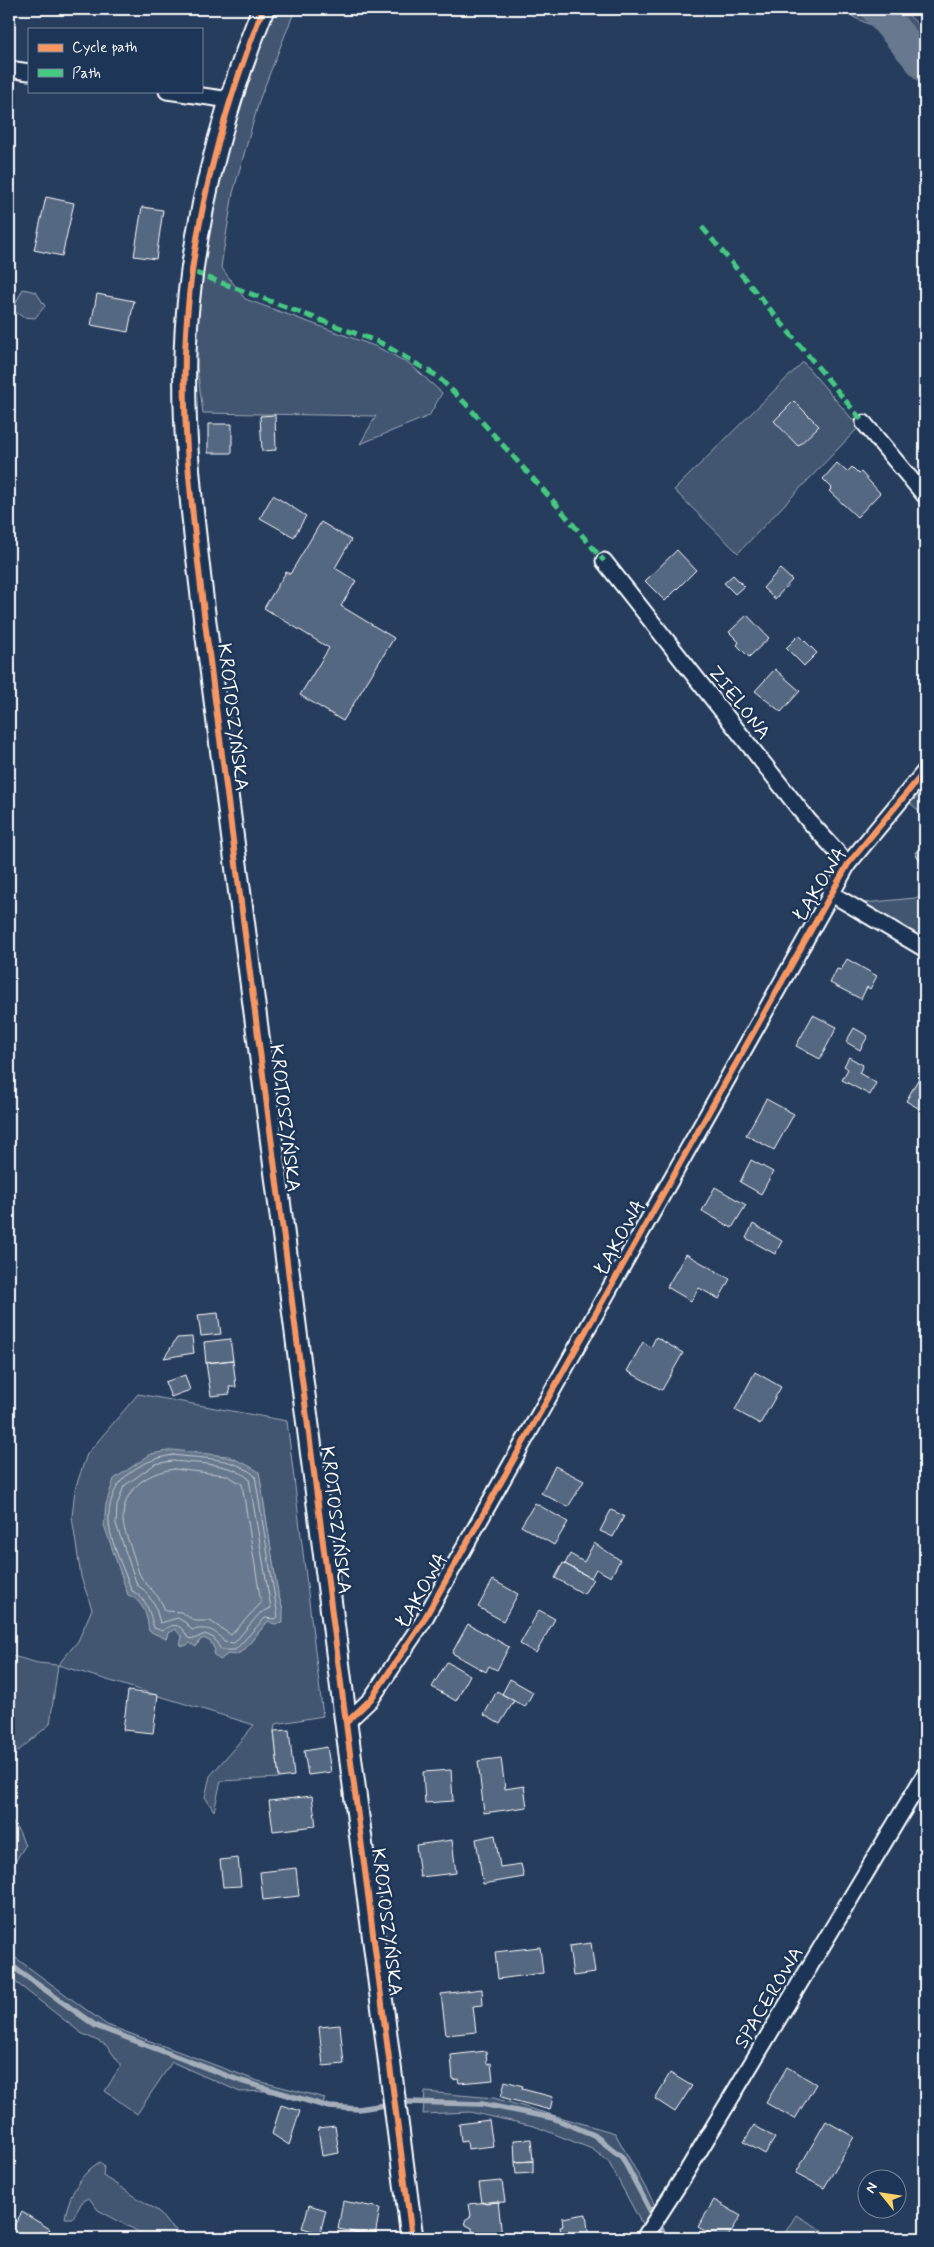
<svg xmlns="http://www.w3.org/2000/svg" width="934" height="2247" viewBox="0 0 934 2247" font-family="Mynerve,sans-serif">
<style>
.green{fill:#425672;stroke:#a0aab8;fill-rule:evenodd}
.water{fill:#67788e;stroke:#a4aebb}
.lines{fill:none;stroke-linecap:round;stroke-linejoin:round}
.shore{stroke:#c2c9d2;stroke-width:1}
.stream{stroke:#a4aebb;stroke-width:5.5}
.river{stroke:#67788e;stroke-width:32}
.building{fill:#556781;stroke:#fff}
.street-casing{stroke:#fff;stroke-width:19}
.secondary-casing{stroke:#fff;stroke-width:25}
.street{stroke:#1d3557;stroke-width:15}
.secondary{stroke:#1d3557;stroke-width:21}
.quiet{stroke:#46c982;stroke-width:5;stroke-dasharray:10 5;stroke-linecap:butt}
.cycleway-casing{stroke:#1d3557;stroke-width:9}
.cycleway{stroke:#f99763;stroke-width:6}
.labels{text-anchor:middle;stroke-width:5;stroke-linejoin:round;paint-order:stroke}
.street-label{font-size:20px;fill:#fff;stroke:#1d3557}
</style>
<rect width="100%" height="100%" fill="#263d5e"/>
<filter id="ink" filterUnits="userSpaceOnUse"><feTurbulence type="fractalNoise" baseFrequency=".02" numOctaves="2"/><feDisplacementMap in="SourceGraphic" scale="10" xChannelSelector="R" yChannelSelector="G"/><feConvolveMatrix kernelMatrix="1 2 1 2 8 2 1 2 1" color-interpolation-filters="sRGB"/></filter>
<g filter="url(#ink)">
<path class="green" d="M 272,9 L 299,9 L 293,15 L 260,98 L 233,193 L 221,267 L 245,299 L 377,347 L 410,364 L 442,393 L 429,416 L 360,444 L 376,416 L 203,413 L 197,368 L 196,332 L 204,270 L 201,261 L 237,104 Z
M 846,9 L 902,9 L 921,27 L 925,28 L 925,85 L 873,26 L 853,17 Z
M 23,289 L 36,292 L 45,306 L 35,318 L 23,317 L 12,310 Z
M 803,362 L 859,427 L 738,553 L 674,490 Z
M 923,791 L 925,816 L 910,803 Z
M 925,897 L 925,939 L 864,903 Z
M 138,1394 L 287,1421 L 323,1716 L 275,1724 L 274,1731 L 279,1778 L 221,1781 L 214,1811 L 205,1797 L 210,1776 L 254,1725 L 58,1665 L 50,1724 L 16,1753 L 9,1770 L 9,1655 L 38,1663 L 58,1665 L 78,1641 L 92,1609 L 81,1577 L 72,1517 L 75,1489 L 87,1454 ZM 201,1454 L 229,1456 L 259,1472 L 278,1594 L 283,1609 L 268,1621 L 244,1650 L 228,1654 L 215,1650 L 211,1642 L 204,1638 L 200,1640 L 196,1647 L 175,1629 L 168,1633 L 166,1639 L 136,1598 Z
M 9,1818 L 20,1833 L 25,1846 L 9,1871 Z
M 9,1953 L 107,2025 L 258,2081 L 325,2098 L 321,2107 L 265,2091 L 240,2092 L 172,2062 L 137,2114 L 105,2091 L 121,2065 L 106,2045 L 81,2033 L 9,1977 Z
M 425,2092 L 494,2098 L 615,2133 L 656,2207 L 643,2226 L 608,2161 L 592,2149 L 534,2126 L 470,2112 L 423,2114 Z
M 100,2162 L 104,2167 L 103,2176 L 158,2211 L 168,2224 L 187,2238 L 150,2238 L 98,2210 L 89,2198 L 82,2202 L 73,2218 L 65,2218 C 68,2197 81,2172 100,2162 Z
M 796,2215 L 836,2238 L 782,2238 Z"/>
<path class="water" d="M 173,1450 C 207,1455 230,1452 259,1472 L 278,1594 L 283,1609 L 283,1623 L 274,1624 L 268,1621 L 244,1650 L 236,1655 L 228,1654 L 220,1660 L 213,1654 L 215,1650 L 211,1642 L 204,1638 L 200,1640 L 196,1647 L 190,1643 L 185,1646 L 180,1645 L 182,1637 L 175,1629 L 168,1633 L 166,1639 L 149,1631 C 147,1616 144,1601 128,1595 L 104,1525 L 106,1504 L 114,1479 L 151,1454 Z"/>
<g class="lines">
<path class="shore" d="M 173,1455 C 200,1459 234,1456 255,1476 L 278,1617 L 275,1619 L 265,1618 L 235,1650 L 221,1650 L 214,1638 L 205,1634 L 194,1639 L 188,1638 C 181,1625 175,1621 162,1631 L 154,1628 C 149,1612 148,1599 132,1591 C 125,1572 111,1544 109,1524 C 106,1482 136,1461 173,1455 Z
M 173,1461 C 197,1464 231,1462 249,1479 L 271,1608 L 260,1613 L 234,1643 L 224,1642 C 215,1629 207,1627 192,1630 L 186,1623 L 178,1618 L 160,1623 L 155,1605 L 144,1590 L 137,1585 L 116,1524 L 117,1506 L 124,1486 L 155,1464 Z
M 174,1469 L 226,1475 L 242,1484 L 261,1603 L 231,1635 L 210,1621 L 195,1621 L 181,1612 L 165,1611 C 161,1597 152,1591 143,1580 C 138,1574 135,1559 132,1551 C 129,1542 124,1531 123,1521 C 122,1490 145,1473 174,1469 Z"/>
<path class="stream" d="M 9,1964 L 96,2026 L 241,2081 L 329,2107 L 359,2109 L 385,2105
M 408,2102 L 482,2104 L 553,2118 L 594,2135 L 622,2157 L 651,2212
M 661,2228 L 666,2238"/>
<path class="river" d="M 877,9 L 925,66"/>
</g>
<path class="building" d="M 46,197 L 74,203 L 62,256 L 34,250 Z
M 142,207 L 163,210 L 156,259 L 134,256 Z
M 97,294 L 134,301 L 128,332 L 91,325 Z
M 794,401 L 819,426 L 798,446 L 774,421 Z
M 275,415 L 276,450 L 262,451 L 260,416 Z
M 208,424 L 232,424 L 232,453 L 208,453 Z
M 837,463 L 847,472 L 852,467 L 859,474 L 861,472 L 880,493 L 857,517 L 829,491 L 832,488 L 823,479 Z
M 273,495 L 306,516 L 294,537 L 260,518 Z
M 321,522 L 351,540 L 335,568 L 356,581 L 341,606 L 394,638 L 343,721 L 300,695 L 329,648 L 264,608 L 286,572 L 290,574 Z
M 677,550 L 696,570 L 665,601 L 645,581 Z
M 780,569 L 792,580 L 775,599 L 763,588 Z
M 733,575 L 744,586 L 735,594 L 724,583 Z
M 747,615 L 769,638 L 749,657 L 737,645 L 739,642 L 729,632 Z
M 799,635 L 817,653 L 804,666 L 786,648 Z
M 775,669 L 800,691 L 781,712 L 755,691 Z
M 925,841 L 925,862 L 922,863 L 915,853 Z
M 847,959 L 877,976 L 870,989 L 867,987 L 861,999 L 830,983 L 837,969 L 841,970 Z
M 813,1015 L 837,1027 L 820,1059 L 796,1046 Z
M 854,1028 L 868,1036 L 860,1050 L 846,1042 Z
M 849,1057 L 863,1065 L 859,1073 L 876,1083 L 870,1095 L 842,1080 L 848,1069 L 844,1066 Z
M 920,1076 L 925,1079 L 925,1112 L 906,1101 Z
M 766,1099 L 794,1114 L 774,1150 L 746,1135 Z
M 751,1160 L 773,1172 L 761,1194 L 740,1182 Z
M 715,1187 L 746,1205 L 732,1228 L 702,1211 Z
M 753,1224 L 782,1241 L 775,1254 L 746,1238 Z
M 686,1254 L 730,1279 L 719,1299 L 699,1288 L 691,1301 L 667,1287 Z
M 218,1313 L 221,1334 L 201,1336 L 198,1315 Z
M 192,1337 L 194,1353 L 164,1358 L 177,1338 Z
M 656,1337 L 683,1353 L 662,1390 L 627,1371 L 643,1342 L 651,1347 Z
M 230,1339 L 233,1360 L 206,1363 L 204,1342 Z
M 233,1360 L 236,1387 L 229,1387 L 230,1394 L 211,1396 L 206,1363 Z
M 755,1372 L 781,1387 L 760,1424 L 735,1410 Z
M 185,1375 L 190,1390 L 171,1397 L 165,1382 Z
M 555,1466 L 584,1481 L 568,1507 L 541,1493 Z
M 535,1503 L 568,1522 L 554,1545 L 521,1526 Z
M 611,1510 L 624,1516 L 613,1537 L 600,1531 Z
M 594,1543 L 620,1560 L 611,1577 L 596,1569 L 591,1578 L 565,1564 L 570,1554 L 584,1562 Z
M 563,1563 L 593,1579 L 584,1594 L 555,1578 Z
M 493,1580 L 518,1594 L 503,1621 L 478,1607 Z
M 539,1610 L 555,1619 L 536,1653 L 520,1644 Z
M 468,1624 L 509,1647 L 497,1670 L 489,1666 L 486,1672 L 452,1653 Z
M 447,1662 L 470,1675 L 456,1701 L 432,1687 Z
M 510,1679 L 533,1692 L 525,1707 L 502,1694 Z
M 128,1691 L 158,1695 L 153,1733 L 123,1730 Z
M 497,1691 L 514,1701 L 500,1724 L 484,1715 Z
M 289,1730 L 294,1776 L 279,1778 L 274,1731 Z
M 327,1747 L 331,1772 L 308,1775 L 304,1751 Z
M 501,1758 L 505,1789 L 524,1786 L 527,1807 L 484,1813 L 478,1761 Z
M 451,1770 L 453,1801 L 425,1803 L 423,1772 Z
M 312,1796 L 316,1826 L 273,1831 L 269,1801 Z
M 495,1835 L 500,1867 L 521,1864 L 524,1877 L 483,1884 L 476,1839 Z
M 452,1840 L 456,1873 L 420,1877 L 416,1845 Z
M 238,1858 L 241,1886 L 223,1887 L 220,1860 Z
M 296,1868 L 299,1896 L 263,1900 L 260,1872 Z
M 591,1943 L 595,1973 L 573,1976 L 569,1946 Z
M 540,1947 L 543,1973 L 498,1979 L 495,1952 Z
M 482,1989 L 483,2005 L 473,2006 L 476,2032 L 446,2035 L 441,1994 Z
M 340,2025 L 344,2064 L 323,2066 L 319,2027 Z
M 486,2051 L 487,2064 L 491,2063 L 493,2080 L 459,2083 L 458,2079 L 453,2080 L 451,2055 Z
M 787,2067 L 816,2084 L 795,2119 L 766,2103 Z
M 670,2073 L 692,2086 L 675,2112 L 655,2099 Z
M 505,2081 L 523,2086 L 522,2089 L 553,2097 L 550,2110 L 501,2097 Z
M 281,2105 L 300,2111 L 289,2145 L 272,2134 Z
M 489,2120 L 493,2146 L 468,2149 L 467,2140 L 461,2141 L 459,2124 Z
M 826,2121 L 854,2137 L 824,2188 L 796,2173 Z
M 754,2125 L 775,2138 L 765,2154 L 744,2142 Z
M 335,2126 L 339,2153 L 322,2156 L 318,2128 Z
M 531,2139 L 533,2161 L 515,2162 L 514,2140 Z
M 533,2161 L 533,2173 L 516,2174 L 515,2162 Z
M 502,2181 L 505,2202 L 482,2203 L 479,2183 Z
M 714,2200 L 741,2216 L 727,2238 L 717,2238 L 698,2227 Z
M 343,2201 L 380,2208 L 375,2236 L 338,2229 Z
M 498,2201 L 502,2236 L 473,2238 L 472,2228 L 466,2225 L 465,2220 L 471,2216 L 469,2204 Z
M 309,2205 L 326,2210 L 320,2233 L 302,2228 Z
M 22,2212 L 50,2229 L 44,2238 L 9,2238 L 9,2234 Z
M 586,2214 L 589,2238 L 562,2238 L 560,2227 L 563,2226 L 562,2218 Z"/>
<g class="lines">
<g class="street-casing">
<path id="street" d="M 9,69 L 29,72
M 167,91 L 230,100
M 864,423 L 925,496
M 604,561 L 808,820 L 848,864
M 830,893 L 925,949
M 347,1722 L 371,1699 L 422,1623 L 848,864 L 925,771
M 644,2238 L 686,2173 L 925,1774"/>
</g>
<g class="secondary-casing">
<path id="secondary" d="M 263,9 C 222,112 193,220 186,332 C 180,428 194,526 205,622 L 412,2238"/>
</g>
<use href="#street" class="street"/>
<use href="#secondary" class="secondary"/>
<path class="quiet" d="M 702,227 L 864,423
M 193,272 L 381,343 L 437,376 L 465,403 L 554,502 L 604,561"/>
<g class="cycleway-casing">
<path id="cycleway" d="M 263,9 C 222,112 193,220 186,332 C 180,428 194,526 205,622 L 412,2238
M 347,1722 L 371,1699 L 422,1623 L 848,864 L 925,771"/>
</g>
<use href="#cycleway" class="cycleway"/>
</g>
</g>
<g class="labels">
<g class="street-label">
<text transform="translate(740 702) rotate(52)" y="7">ZIELONA</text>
<text transform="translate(234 717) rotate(83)" y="7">KROTOSZYŃSKA</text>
<text transform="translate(819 884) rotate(-58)" y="7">ŁĄKOWA</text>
<text transform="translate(286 1118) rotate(83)" y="7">KROTOSZYŃSKA</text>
<text transform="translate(619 1237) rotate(-61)" y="7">ŁĄKOWA</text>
<text transform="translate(337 1520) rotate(83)" y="7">KROTOSZYŃSKA</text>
<text transform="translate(421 1590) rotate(-60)" y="7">ŁĄKOWA</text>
<text transform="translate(388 1922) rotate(83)" y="7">KROTOSZYŃSKA</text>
<text transform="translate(768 1997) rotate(-59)" y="7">SPACEROWA</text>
</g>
</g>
<rect width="934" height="2247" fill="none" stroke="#1d3557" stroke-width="30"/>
<rect x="15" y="15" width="904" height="2217" fill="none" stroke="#fff" stroke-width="2" filter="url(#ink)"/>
<rect x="28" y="28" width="175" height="65" fill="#1d3557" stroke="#77869a"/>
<rect x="38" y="44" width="25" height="8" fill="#f99763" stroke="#77869a"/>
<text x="72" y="52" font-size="15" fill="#ffffff">Cycle path</text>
<rect x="38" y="69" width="25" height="8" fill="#46c982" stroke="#77869a"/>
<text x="72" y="78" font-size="15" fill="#ffffff">Path</text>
<g transform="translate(882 2194) rotate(300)"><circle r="24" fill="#1d3557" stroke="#77869a"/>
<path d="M0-4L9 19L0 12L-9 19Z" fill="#ffd166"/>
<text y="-8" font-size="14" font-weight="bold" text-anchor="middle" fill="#ffffff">N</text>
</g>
</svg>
